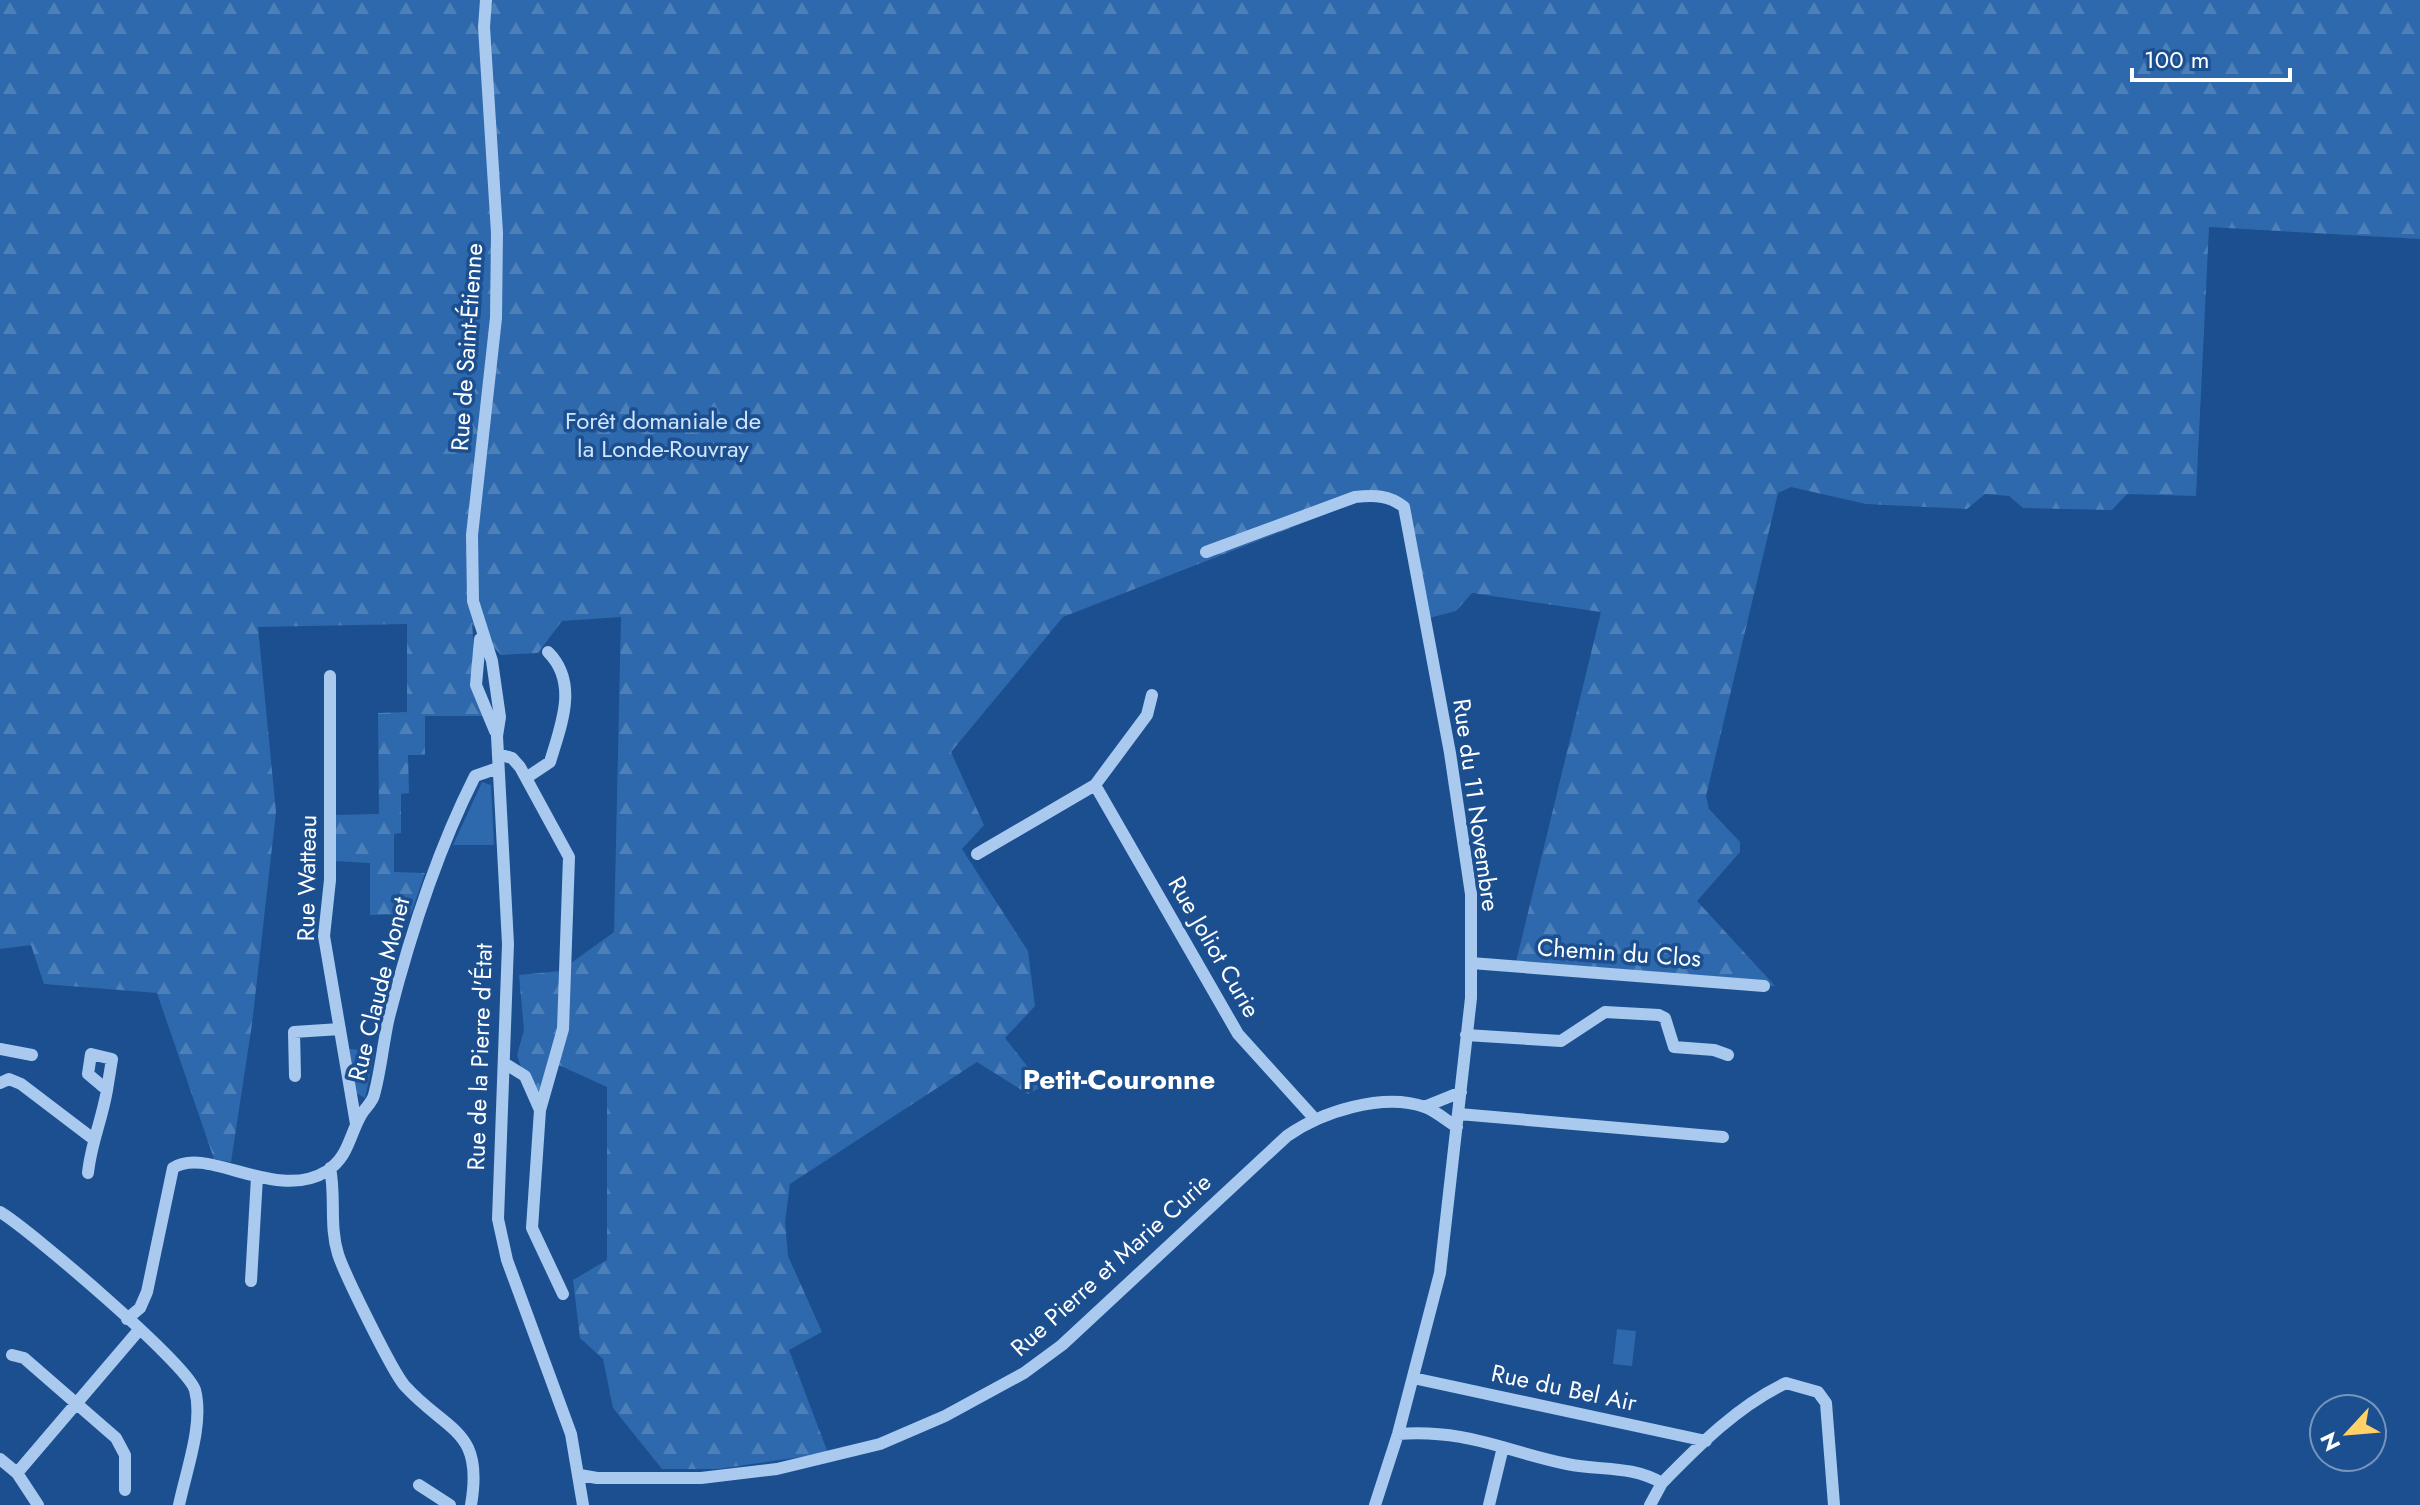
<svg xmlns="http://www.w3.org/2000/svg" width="2420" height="1505" viewBox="0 0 2420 1505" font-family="Jost,sans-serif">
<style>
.grass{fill:#2e69ad}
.forest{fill:url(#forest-firs)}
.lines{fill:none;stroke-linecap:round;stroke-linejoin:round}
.minor{stroke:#a9c9ee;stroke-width:12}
.labels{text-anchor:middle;stroke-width:7;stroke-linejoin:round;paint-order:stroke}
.street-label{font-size:24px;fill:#fff;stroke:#1b4f8f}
.park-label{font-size:24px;fill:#cfe3fa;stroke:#1b4f8f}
.quarter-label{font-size:28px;font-weight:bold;fill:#fff;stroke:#1b4f8f}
</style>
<defs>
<pattern id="forest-firs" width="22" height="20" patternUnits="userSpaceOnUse" patternTransform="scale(2)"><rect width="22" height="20" fill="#2e69ad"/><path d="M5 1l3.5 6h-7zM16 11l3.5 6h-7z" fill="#4d80b9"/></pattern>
</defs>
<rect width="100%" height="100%" fill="#1b4f8f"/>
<path class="grass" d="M 482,782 L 491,785 L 494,845 L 453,845 Z
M 349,1049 L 375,1051 L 365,1098 L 356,1093 Z
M 1617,1329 L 1636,1331 L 1632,1366 L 1613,1364 Z"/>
<path class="forest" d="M 0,0 L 2420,0 L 2420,239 L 2209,227 L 2196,496 L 2127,494 L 2112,510 L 2023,508 L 2009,496 L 1985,494 L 1967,509 L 1866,504 L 1791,487 L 1778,493 L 1706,796 L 1709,809 L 1740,842 L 1740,852 L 1697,901 L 1775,986 L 1515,966 L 1601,612 L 1472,593 L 1456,611 L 1425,619 L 1407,510 L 1370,497 L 1063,617 L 951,752 L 984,825 L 962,849 L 1028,951 L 1035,1006 L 1005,1038 L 1043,1086 L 1028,1094 L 977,1062 L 790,1184 L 785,1222 L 788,1256 L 822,1332 L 789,1350 L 828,1453 L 718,1469 L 662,1469 L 613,1408 L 603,1359 L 580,1338 L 573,1280 L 607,1260 L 607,1087 L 552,1062 L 540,1092 L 528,1088 L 517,1055 L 524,1030 L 519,975 L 560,971 L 614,932 L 621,617 L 562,621 L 538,653 L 501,655 L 472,624 C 477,668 462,674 487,716 L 425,716 L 425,755 L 408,755 L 409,793 L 401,794 L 401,833 L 394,834 L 394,872 L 425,873 L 411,914 L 370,915 L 370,863 L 333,861 L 334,815 L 379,814 L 378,713 L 407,712 L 407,624 L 258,627 L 276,812 L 252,1024 L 231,1162 L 214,1159 L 157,993 L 44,984 L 31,945 L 0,949 Z"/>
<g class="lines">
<path class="minor" d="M 486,0 L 484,27 L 497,233 L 496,318 L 472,535 L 473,601 L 492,661 L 500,717 L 497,736 L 508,944 L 498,1219 L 507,1260 L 571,1434 L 583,1505
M 1206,552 L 1355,497 C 1374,495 1389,495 1404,507 L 1450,753 L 1471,894 L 1471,998 L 1440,1273 L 1398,1434 L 1375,1505
M 480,639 L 476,685 L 495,731
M 330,676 L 330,880 L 324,936 L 356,1124
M 498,754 L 512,758 L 520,767 L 569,857 L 563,1029 L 540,1110
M 526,778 L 550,762 C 561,725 579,683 548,652
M 1095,785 L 1238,1034 L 1314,1118
M 977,854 L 1095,785 L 1147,715 L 1152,695
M 1471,963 L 1764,986
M 1466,1035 L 1561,1041 L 1605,1012 L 1659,1015 L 1665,1018 L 1674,1047 L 1714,1050 L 1728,1055
M 0,1049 L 32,1055
M 504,1063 L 525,1076 L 540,1110 L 532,1228 L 563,1294
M 295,1076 L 294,1032 L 340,1029
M 0,1083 L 9,1079 L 21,1084 L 92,1138
M 1424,1107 L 1461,1092
M 1459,1114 L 1723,1137
M 330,1168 C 336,1197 329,1225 338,1254 C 344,1273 393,1373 405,1386 C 448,1433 484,1429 471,1505
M 88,1173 C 91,1143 102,1120 107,1090 L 88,1074 L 91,1054 L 112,1059 L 107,1090
M 0,1212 C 29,1229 187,1364 195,1390 C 204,1424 186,1471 179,1505
M 251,1281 L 257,1177
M 127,1319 L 140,1308 L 147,1292 L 173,1168 C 207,1145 276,1203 327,1171 C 349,1156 349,1136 361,1115 C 365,1108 372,1103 374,1095 C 381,1070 383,1043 389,1017 C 410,935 437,851 475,776 L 498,768
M 12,1355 L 24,1358 L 116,1438 L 125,1455 L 125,1490
M 1413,1378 L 1706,1441
M 1398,1434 C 1467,1429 1504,1451 1567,1464 C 1602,1471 1630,1465 1662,1483 L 1650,1505
M 0,1459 L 17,1473 L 139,1330
M 17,1473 L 38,1505
M 580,1475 L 597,1478 L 701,1478 L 777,1469 L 880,1444 L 945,1416 L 1024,1373 L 1062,1345 L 1287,1136 C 1321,1112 1383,1092 1425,1107 C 1436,1111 1447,1121 1457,1127
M 1662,1483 C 1699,1445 1739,1405 1786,1383 L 1818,1392 L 1826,1403 L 1834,1505
M 419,1485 L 450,1505
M 1489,1505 L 1503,1447"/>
</g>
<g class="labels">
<g class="street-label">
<text transform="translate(467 347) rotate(-86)" y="8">Rue de Saint-Étienne</text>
<text transform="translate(1476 805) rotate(82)" y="8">Rue du 11 Novembre</text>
<text transform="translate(307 878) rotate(-89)" y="8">Rue Watteau</text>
<text transform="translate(1214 947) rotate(60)" y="8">Rue Joliot Curie</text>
<text transform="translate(1619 953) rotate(4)" y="8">Chemin du Clos</text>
<text transform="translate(379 989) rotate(-76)" y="8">Rue Claude Monet</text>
<text transform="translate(480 1057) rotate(-88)" y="8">Rue de la Pierre d'État</text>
<text transform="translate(1111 1265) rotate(-42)" y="8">Rue Pierre et Marie Curie</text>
<text transform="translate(1564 1388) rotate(12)" y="8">Rue du Bel Air</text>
</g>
<g class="park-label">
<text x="663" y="429">Forêt domaniale de<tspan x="663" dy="28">la Londe-Rouvray</tspan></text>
</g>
<g class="quarter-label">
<text x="1119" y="1089">Petit-Couronne</text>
</g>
</g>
<g transform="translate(2348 1433) rotate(244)"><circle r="38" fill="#1b4f8f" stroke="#7695bc" stroke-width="2"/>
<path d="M0-6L14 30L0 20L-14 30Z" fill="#ffd166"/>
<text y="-12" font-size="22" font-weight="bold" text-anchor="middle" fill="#ffffff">N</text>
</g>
<path d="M2132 68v12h158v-12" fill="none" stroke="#ffffff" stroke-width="4"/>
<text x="2144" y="68" font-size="24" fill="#ffffff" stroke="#1b4f8f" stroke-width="6" paint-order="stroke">100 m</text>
</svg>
